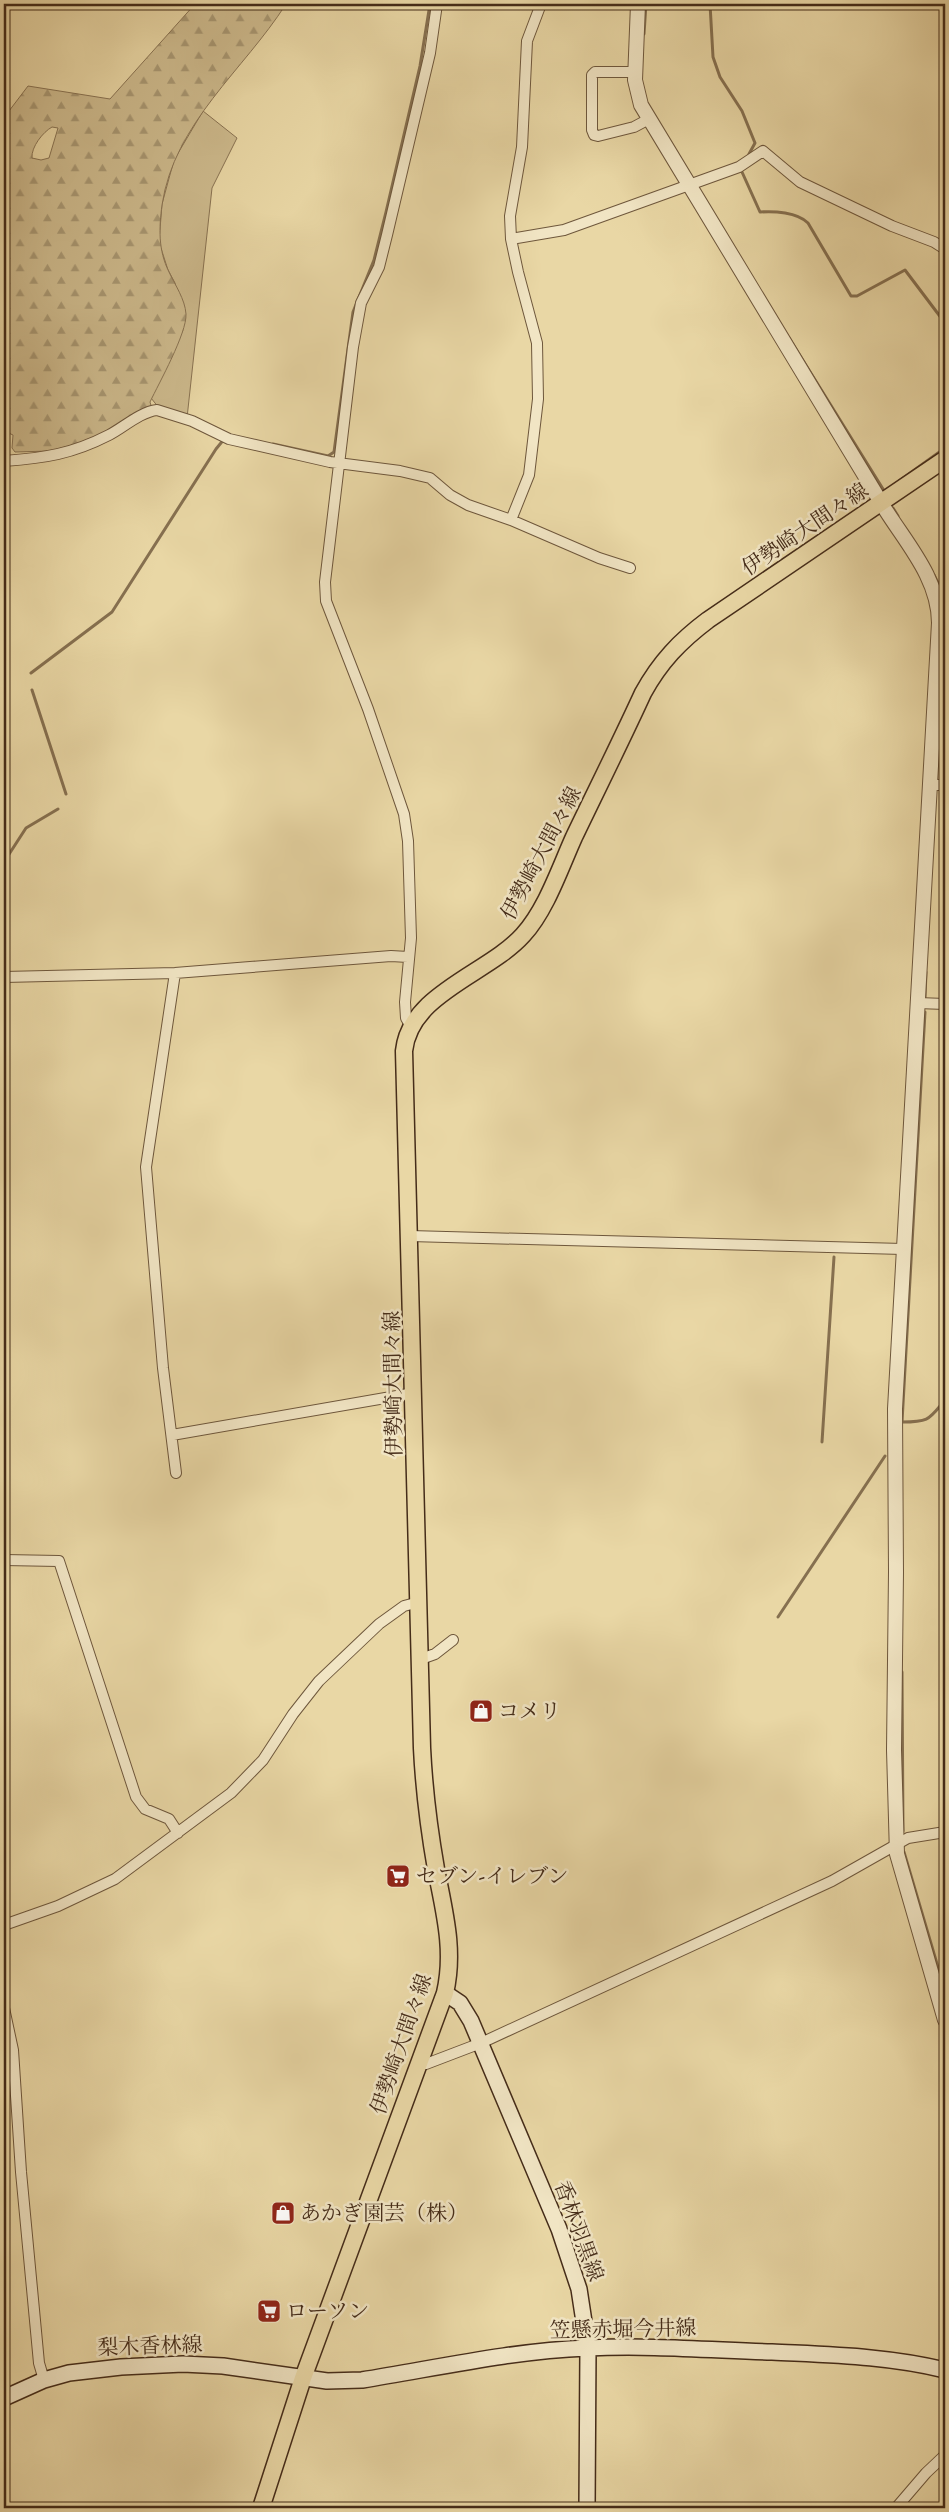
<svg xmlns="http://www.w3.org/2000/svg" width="949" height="2512" viewBox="0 0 949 2512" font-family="'Sorts Mill Goudy','Noto Serif JP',serif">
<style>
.grass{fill:#cdba8d;stroke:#897353}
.forest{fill:url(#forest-firs);stroke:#897353;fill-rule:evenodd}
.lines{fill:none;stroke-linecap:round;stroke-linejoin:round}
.stream{stroke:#867050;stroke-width:3}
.minor-casing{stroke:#6e573c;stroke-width:12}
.tertiary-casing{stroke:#6e573c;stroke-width:16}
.secondary-casing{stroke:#452c19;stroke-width:18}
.primary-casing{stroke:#452c19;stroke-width:19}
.minor{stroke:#f1e5c4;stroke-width:10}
.tertiary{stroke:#f1e5c4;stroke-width:14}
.secondary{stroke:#f1e5c4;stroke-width:15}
.primary{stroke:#e9d7a5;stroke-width:16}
.labels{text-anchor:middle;stroke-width:5;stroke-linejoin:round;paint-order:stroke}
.street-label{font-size:21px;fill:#452c19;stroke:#f1e5c4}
.poi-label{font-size:21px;fill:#452c19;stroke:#f1e5c4;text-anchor:start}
</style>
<defs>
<pattern id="forest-firs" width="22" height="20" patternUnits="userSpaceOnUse" patternTransform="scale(1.25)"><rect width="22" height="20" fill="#cdba8d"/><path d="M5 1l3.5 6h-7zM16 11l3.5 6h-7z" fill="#a89772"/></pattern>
</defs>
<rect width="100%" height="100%" fill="#e9d7a5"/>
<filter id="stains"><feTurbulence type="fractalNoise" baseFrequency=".004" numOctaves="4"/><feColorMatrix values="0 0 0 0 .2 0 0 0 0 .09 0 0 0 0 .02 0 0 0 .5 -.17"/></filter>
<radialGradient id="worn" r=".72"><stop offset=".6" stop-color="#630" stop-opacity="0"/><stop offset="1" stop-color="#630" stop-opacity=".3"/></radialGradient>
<path class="grass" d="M 203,111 L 237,138 L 212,188 L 187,418 L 159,408 L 151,398 L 183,330 L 175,283 L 168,270 L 159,242 L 162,204 L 174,160 Z"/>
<path class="forest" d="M 195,4 L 286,4 C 244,70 174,123 162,205 C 159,228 158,250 169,272 C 175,285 185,299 186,314 C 187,333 159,383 150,402 L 152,409 L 93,440 L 50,451 L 15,452 L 12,448 L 13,435 L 4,431 L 4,107 L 9,111 L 28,86 L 110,99 ZM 52,127 L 58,128 L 49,158 L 41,160 L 32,158 C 31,147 43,132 52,127 Z"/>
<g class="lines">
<path class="stream" d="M 710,4 L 713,57 L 720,77 L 742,111 L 755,143 L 749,154
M 644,34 L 646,4
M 742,172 L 760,212 C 774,211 797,212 808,223 L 851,296 L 857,296 L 905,270 L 945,323
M 789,338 L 883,489
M 273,444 L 328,456 L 334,452 L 353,312 L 374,260 L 386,212 L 420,66 L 430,4
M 899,481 L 945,448
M 893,508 L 898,516
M 934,575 L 945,597
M 31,673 L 112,612 L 216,449 L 225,438
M 32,690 L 66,794
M 942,695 L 945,643
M 4,862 L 26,828 L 58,809
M 925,998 L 926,972
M 925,1012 L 902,1422 C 930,1422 929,1419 945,1400
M 822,1442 L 834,1257
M 778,1617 L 885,1456
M 902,1672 L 903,1831
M 904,1852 L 945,1991"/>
<g class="minor-casing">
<path id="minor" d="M 636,72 L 595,72 L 592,75 L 592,130 L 594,135 L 598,136 L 634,127 L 649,119
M 511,239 L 564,230 L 739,167 L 763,151 L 800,182 L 892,226 L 934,242 L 945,249
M 4,461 C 45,458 72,454 109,435 C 123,428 140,412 157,410 L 192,421 L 229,439 L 330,462 L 400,471 L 430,478 L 450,495 L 468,505 L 511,520 L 599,558 L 630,568
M 511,520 L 529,475 L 538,399 L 537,343 L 518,272 L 511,239 L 510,216 L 522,147 L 527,41 L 541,4
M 929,785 L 945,785
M 175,973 L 146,1167 L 163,1368 L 176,1473
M 4,977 L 175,973 L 391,956 L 408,957
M 918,1003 L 945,1004
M 410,1025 L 406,1018 L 405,1002 L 411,938 L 408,841 L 404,814 L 368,709 L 326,601 L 325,582 L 353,347 L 361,303 L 379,267 L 387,235 L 430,53 L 437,4
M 410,1236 L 903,1249
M 172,1435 L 414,1393
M 4,1560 L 59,1561 L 136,1797 L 145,1809 L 169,1819 L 178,1833
M 421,1659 L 435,1654 L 453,1640
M 4,1925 L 58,1906 L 115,1879 L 231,1793 L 263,1760 L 293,1714 L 319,1681 L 379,1624 L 404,1606 L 419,1602
M 4,2008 L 13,2050 L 21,2172 L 39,2363 L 44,2380
M 417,2063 L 426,2064 L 481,2043 L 832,1881 L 908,1838 L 945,1832
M 896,2508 L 926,2473 L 945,2455"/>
</g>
<g class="tertiary-casing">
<path id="tertiary" d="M 638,4 L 635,80 L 641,105 L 885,509 C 907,544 939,579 939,623 L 895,1409 L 896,1572 L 894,1750 L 897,1854 L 945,2020"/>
</g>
<g class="secondary-casing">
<path id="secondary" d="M 445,1993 L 460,2003 L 471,2021 L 559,2229 L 579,2289 L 588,2348 L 587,2508
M 4,2398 L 44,2380 L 69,2373 L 121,2367 L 183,2364 L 223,2366 L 327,2381 L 362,2380 C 437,2368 511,2351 587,2348 C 649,2345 711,2350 772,2352 C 831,2355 888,2356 945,2370"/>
</g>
<g class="primary-casing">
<path id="primary" d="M 261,2508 L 303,2378 L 445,1993 C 455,1950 444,1911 436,1869 C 429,1829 424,1789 422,1748 L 404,1051 C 410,993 488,974 523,935 C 546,910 560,868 574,837 C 597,789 621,741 643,693 C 660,662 680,641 708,620 L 945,459"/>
</g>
<use href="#minor" class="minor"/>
<use href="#tertiary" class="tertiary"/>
<use href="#secondary" class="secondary"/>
<use href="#primary" class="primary"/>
</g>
<defs>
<g id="shop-square" transform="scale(1.25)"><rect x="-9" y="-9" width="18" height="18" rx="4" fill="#8f2418" stroke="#f1e5c4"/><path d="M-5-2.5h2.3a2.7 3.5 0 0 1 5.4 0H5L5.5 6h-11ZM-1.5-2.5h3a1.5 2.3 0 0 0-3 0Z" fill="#fff"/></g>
<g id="supermarket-square" transform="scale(1.25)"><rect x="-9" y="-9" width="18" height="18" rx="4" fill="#8f2418" stroke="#f1e5c4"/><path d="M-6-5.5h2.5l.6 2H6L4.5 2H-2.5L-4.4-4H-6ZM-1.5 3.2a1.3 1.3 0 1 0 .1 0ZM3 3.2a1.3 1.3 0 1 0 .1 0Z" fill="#fff"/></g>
</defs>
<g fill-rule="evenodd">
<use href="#shop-square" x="481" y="1711"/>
<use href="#supermarket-square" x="398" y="1876"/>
<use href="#shop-square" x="283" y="2213"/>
<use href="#supermarket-square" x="269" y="2311"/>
</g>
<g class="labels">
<g class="street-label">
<text transform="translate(805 529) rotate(-34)" y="7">伊勢崎大間々線</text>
<text transform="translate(541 853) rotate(-62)" y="7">伊勢崎大間々線</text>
<text transform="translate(393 1384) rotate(-91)" y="7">伊勢崎大間々線</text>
<text transform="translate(401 2044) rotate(-71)" y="7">伊勢崎大間々線</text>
<text transform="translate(579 2231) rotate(70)" y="7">香林羽黒線</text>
<text transform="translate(623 2329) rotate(-1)" y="7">笠懸赤堀今井線</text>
<text transform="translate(150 2346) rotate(-2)" y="7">梨木香林線</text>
</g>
<g class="poi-label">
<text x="498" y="1718">コメリ</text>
<text x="416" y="1883">セブン-イレブン</text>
<text x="300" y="2220">あかぎ園芸（株）</text>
<text x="286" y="2318">ローソン</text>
</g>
</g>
<rect width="949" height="2512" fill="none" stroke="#e9d7a5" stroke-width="20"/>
<rect x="5" y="5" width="939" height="2502" fill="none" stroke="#452c19" stroke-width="2.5"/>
<rect x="10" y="10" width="929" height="2492" fill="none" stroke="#452c19"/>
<rect width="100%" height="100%" filter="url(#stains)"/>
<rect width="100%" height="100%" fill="url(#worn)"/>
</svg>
